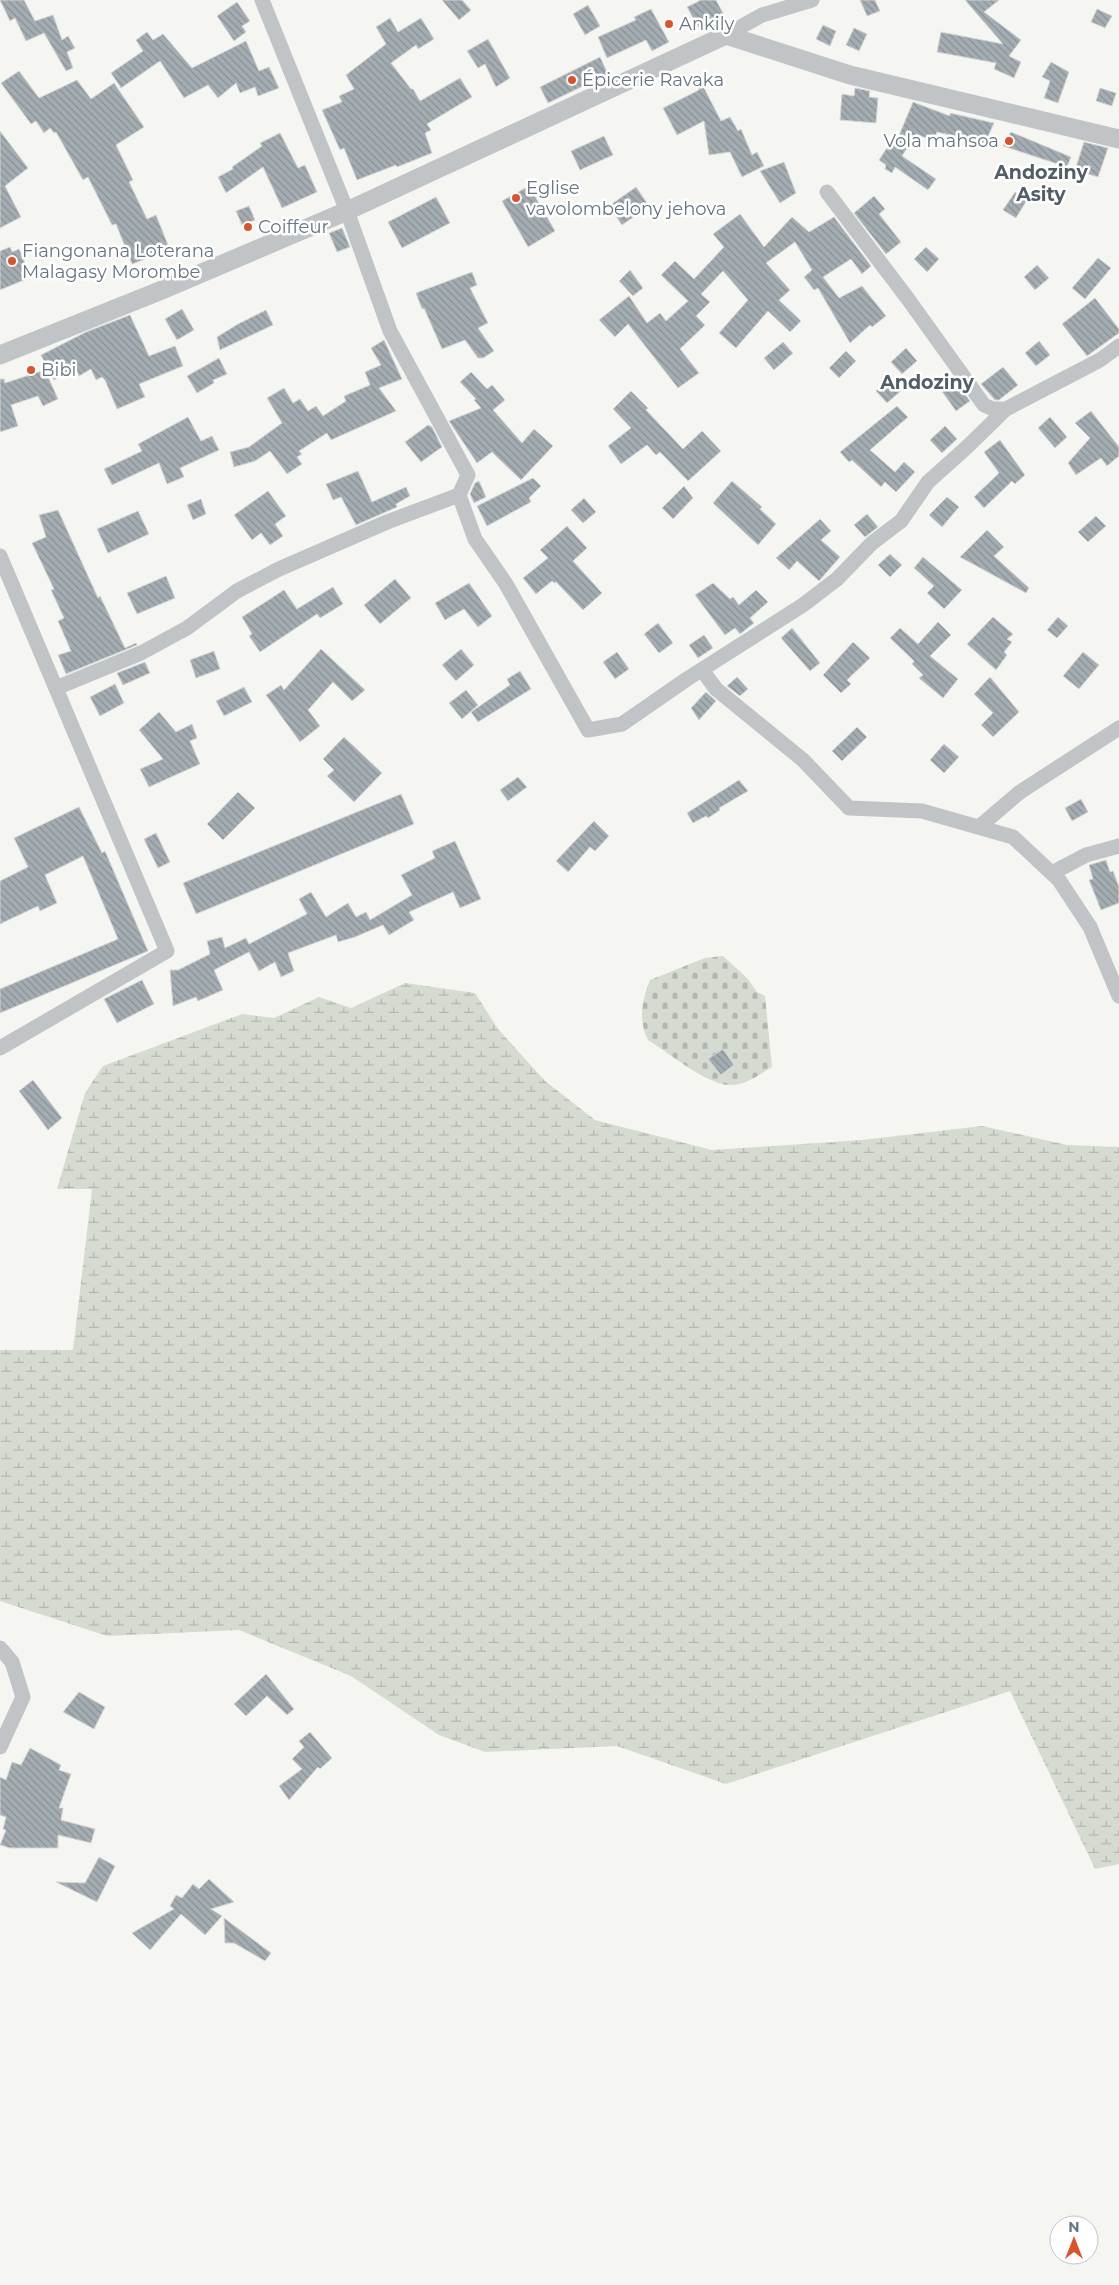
<svg xmlns="http://www.w3.org/2000/svg" width="1119" height="2285" viewBox="0 0 1119 2285" font-family="Montserrat,sans-serif">
<style>
.wetland{fill:url(#wetland-marsh)}
.cemetery{fill:url(#cemetery-stones)}
.building{fill:url(#building-back-hatch);stroke:#d6d6d4}
.lines{fill:none;stroke-linecap:round;stroke-linejoin:round}
.minor{stroke:#c0c4c7;stroke-width:15}
.tertiary{stroke:#c0c4c7;stroke-width:19}
.poi-dot{fill:#dc522a;stroke:#fff;stroke-width:2}
.labels{text-anchor:middle;stroke-width:5;stroke-linejoin:round;paint-order:stroke}
.poi-label{font-size:18px;fill:#657581;stroke:#fff;text-anchor:start}
.neighbourhood-label{font-size:19px;font-weight:bold;fill:#525e66;stroke:#fff}
</style>
<defs>
<pattern id="wetland-marsh" width="20" height="14" patternUnits="userSpaceOnUse" patternTransform="scale(1.25)"><rect width="20" height="14" fill="#d6dbd2"/><path d="M1 5h8M5 5V1M11 12h8M15 12V8" fill="none" stroke="#b1b6b0"/></pattern>
<pattern id="cemetery-stones" width="16" height="16" patternUnits="userSpaceOnUse" patternTransform="scale(1.25)"><rect width="16" height="16" fill="#d6dbd2"/><path d="M2 7V4a2 2 0 0 1 4 0v3zM10 15v-3a2 2 0 0 1 4 0v3z" fill="#b1b6b0"/></pattern>
<pattern id="building-back-hatch" width="6" height="6" patternUnits="userSpaceOnUse" patternTransform="scale(1.25)"><rect width="6" height="6" fill="#a4adb2"/><path d="M-1 5l2 2M0 0l6 6M5-1l2 2" fill="none" stroke="#899196"/></pattern>
</defs>
<rect width="100%" height="100%" fill="#f5f5f1"/>
<path class="wetland" d="M 405,983 L 475,993 L 498,1029 L 545,1081 L 595,1120 L 712,1150 L 862,1140 L 982,1126 L 1067,1145 L 1119,1147 L 1119,1864 L 1095,1869 L 1010,1691 L 726,1784 L 617,1746 L 485,1752 L 439,1735 L 351,1676 L 239,1630 L 107,1636 L 0,1601 L 0,1350 L 73,1350 L 92,1189 L 57,1189 L 85,1093 L 103,1066 L 242,1014 L 274,1018 L 319,997 L 351,1008 Z"/>
<path class="cemetery" d="M 723,956 L 748,979 L 757,992 L 765,996 L 772,1067 C 760,1074 747,1084 733,1085 C 709,1087 669,1053 648,1040 C 638,1020 642,1000 650,980 L 705,958 Z"/>
<path class="building" d="M 0,0 L 24,0 L 35,21 L 53,15 L 62,40 L 68,36 L 75,48 L 67,52 L 73,68 L 66,71 L 44,33 L 26,41 L 15,18 L 10,21 Z
M 442,0 L 462,0 L 471,10 L 459,20 Z
M 701,0 L 716,0 L 724,15 L 699,29 L 687,7 Z
M 860,0 L 875,0 L 880,11 L 867,16 Z
M 965,0 L 999,0 L 984,12 L 1021,40 L 1009,56 L 1021,62 L 1014,78 L 994,69 L 996,63 L 937,52 L 941,32 L 1003,44 Z
M 237,2 L 250,21 L 242,26 L 246,32 L 234,41 L 217,16 Z
M 588,5 L 600,26 L 585,35 L 573,14 Z
M 651,9 L 669,42 L 652,51 L 646,40 L 607,58 L 598,37 L 636,20 L 634,17 Z
M 1097,9 L 1112,16 L 1105,28 L 1091,22 Z
M 390,18 L 398,32 L 421,18 L 434,39 L 418,49 L 416,45 L 391,63 L 411,89 L 413,89 L 420,101 L 460,78 L 472,97 L 427,124 L 431,130 L 425,133 L 432,153 L 397,167 L 396,165 L 357,180 L 344,148 L 340,150 L 322,110 L 342,102 L 339,96 L 354,89 L 346,75 L 386,44 L 376,27 Z
M 823,25 L 836,31 L 830,46 L 816,39 Z
M 854,28 L 867,34 L 859,51 L 846,45 Z
M 147,32 L 153,40 L 163,34 L 192,68 L 246,41 L 259,71 L 269,67 L 279,88 L 258,96 L 255,87 L 240,93 L 236,83 L 218,98 L 208,85 L 184,98 L 160,61 L 121,88 L 111,73 L 143,51 L 136,40 Z
M 488,39 L 510,78 L 496,87 L 485,64 L 478,68 L 467,51 Z
M 600,57 L 608,74 L 548,103 L 540,87 Z
M 1051,62 L 1069,72 L 1058,103 L 1044,98 L 1050,81 L 1042,77 Z
M 19,71 L 39,98 L 77,80 L 91,99 L 114,83 L 144,127 L 116,145 L 133,180 L 129,182 L 147,219 L 156,215 L 170,250 L 132,264 L 116,224 L 112,225 L 88,177 L 83,180 L 56,132 L 54,133 L 50,128 L 44,133 L 36,121 L 31,124 L 1,83 Z
M 700,80 L 721,121 L 730,117 L 738,131 L 741,129 L 752,155 L 757,152 L 764,166 L 742,177 L 730,152 L 709,155 L 704,121 L 677,135 L 663,108 L 699,90 L 698,81 Z
M 855,88 L 870,91 L 869,97 L 878,98 L 876,123 L 840,120 L 842,94 L 854,96 Z
M 1100,88 L 1116,93 L 1112,106 L 1096,101 Z
M 913,102 L 950,116 L 950,113 L 994,123 L 985,143 L 937,132 L 933,141 L 916,134 L 902,156 L 936,179 L 928,190 L 895,167 L 892,173 L 885,169 L 886,165 L 879,160 L 890,143 L 895,145 Z
M 0,131 L 28,168 L 5,186 L 21,217 L 0,228 Z
M 1011,132 L 1071,157 L 1067,167 L 1003,146 Z
M 280,133 L 298,168 L 305,165 L 317,192 L 282,208 L 263,167 L 226,193 L 218,177 L 233,169 L 232,167 L 262,146 L 260,143 Z
M 604,136 L 613,155 L 580,170 L 571,151 Z
M 1084,142 L 1108,148 L 1098,177 L 1075,170 Z
M 784,162 L 796,193 L 780,203 L 760,171 Z
M 529,186 L 555,231 L 528,247 L 502,201 Z
M 636,187 L 649,206 L 622,225 L 609,206 Z
M 1015,192 L 1027,200 L 1016,218 L 1003,210 Z
M 874,196 L 885,209 L 879,214 L 901,242 L 886,254 L 854,213 Z
M 436,197 L 450,223 L 402,248 L 388,222 Z
M 249,206 L 255,220 L 242,225 L 236,211 Z
M 740,214 L 764,247 L 792,217 L 809,232 L 834,217 L 871,266 L 862,274 L 851,259 L 823,277 L 839,298 L 862,286 L 886,316 L 872,327 L 870,325 L 850,343 L 818,288 L 814,290 L 804,277 L 812,270 L 795,242 L 766,263 L 790,290 L 779,300 L 801,321 L 790,332 L 768,311 L 736,348 L 719,333 L 748,300 L 723,271 L 701,294 L 710,302 L 696,316 L 705,325 L 680,349 L 699,373 L 678,388 L 628,324 L 615,337 L 599,320 L 629,296 L 647,323 L 660,313 L 666,321 L 688,301 L 661,275 L 675,261 L 694,279 L 724,247 L 713,234 Z
M 342,228 L 350,247 L 337,252 L 329,233 Z
M 10,247 L 12,252 L 19,249 L 28,270 L 21,273 L 24,280 L 0,290 L 0,251 Z
M 926,247 L 939,259 L 927,272 L 914,259 Z
M 1098,258 L 1111,268 L 1085,299 L 1072,288 Z
M 1037,265 L 1049,278 L 1035,290 L 1024,277 Z
M 630,270 L 643,288 L 633,296 L 619,281 Z
M 472,272 L 477,285 L 470,288 L 488,323 L 478,328 L 494,351 L 483,358 L 478,358 L 465,340 L 442,349 L 424,308 L 422,309 L 416,293 Z
M 1095,298 L 1119,329 L 1119,333 L 1087,356 L 1062,324 Z
M 182,309 L 194,330 L 177,340 L 165,319 Z
M 266,310 L 273,325 L 220,350 L 217,337 L 238,324 Z
M 130,315 L 149,356 L 175,346 L 183,366 L 139,384 L 145,397 L 117,409 L 105,380 L 102,377 L 96,380 L 91,369 L 79,376 L 76,369 L 54,380 L 41,355 L 86,332 Z
M 384,340 L 402,379 L 379,388 L 396,411 L 331,440 L 327,433 L 299,451 L 302,454 L 297,457 L 302,464 L 287,474 L 270,451 L 255,461 L 234,467 L 230,452 L 249,447 L 282,423 L 267,398 L 284,388 L 293,403 L 300,399 L 308,411 L 316,406 L 323,416 L 346,401 L 344,396 L 370,385 L 365,372 L 381,365 L 371,348 Z
M 1039,341 L 1050,355 L 1036,366 L 1025,353 Z
M 783,342 L 793,353 L 774,370 L 764,358 Z
M 906,348 L 917,361 L 902,374 L 891,362 Z
M 846,351 L 856,361 L 839,378 L 829,368 Z
M 219,358 L 227,374 L 213,380 L 214,383 L 197,393 L 187,376 Z
M 1003,367 L 1018,385 L 999,400 L 995,400 L 981,384 Z
M 45,370 L 58,399 L 43,406 L 38,396 L 11,405 L 18,426 L 0,432 L 0,379 L 4,379 L 5,383 Z
M 471,372 L 487,389 L 492,385 L 505,400 L 493,410 L 522,443 L 534,429 L 553,446 L 521,480 L 492,452 L 477,463 L 449,421 L 481,408 L 474,400 L 476,399 L 460,382 Z
M 891,377 L 903,389 L 887,403 L 876,391 Z
M 954,380 L 970,401 L 956,411 L 941,390 Z
M 631,391 L 648,408 L 646,410 L 683,449 L 702,431 L 721,451 L 688,481 L 660,452 L 656,455 L 647,445 L 621,464 L 608,446 L 631,428 L 613,409 Z
M 897,406 L 908,417 L 870,450 L 895,472 L 904,462 L 915,472 L 896,492 L 885,482 L 881,487 L 852,460 L 849,462 L 840,452 Z
M 1091,411 L 1119,447 L 1119,456 L 1107,466 L 1101,458 L 1076,475 L 1068,463 L 1090,438 L 1075,423 Z
M 188,417 L 201,441 L 212,436 L 219,450 L 180,468 L 184,477 L 167,484 L 159,463 L 112,485 L 104,469 L 142,451 L 138,444 Z
M 1050,417 L 1067,437 L 1055,448 L 1038,428 Z
M 428,425 L 432,427 L 442,447 L 421,462 L 405,442 Z
M 945,426 L 957,439 L 942,453 L 930,440 Z
M 1000,440 L 1025,475 L 1015,484 L 1012,481 L 984,508 L 974,497 L 999,473 L 984,452 Z
M 358,471 L 372,502 L 406,487 L 410,496 L 396,504 L 397,507 L 356,525 L 341,497 L 333,500 L 326,484 Z
M 533,478 L 541,486 L 529,498 L 531,502 L 487,526 L 477,506 Z
M 479,481 L 486,497 L 474,503 L 470,494 L 475,483 Z
M 732,481 L 762,507 L 760,509 L 776,524 L 758,545 L 713,503 Z
M 684,486 L 693,498 L 673,519 L 662,508 Z
M 268,491 L 286,516 L 275,524 L 283,536 L 270,545 L 261,533 L 252,540 L 234,515 Z
M 947,497 L 959,507 L 942,527 L 929,515 Z
M 584,498 L 596,512 L 583,523 L 571,510 Z
M 201,499 L 206,514 L 193,520 L 187,505 Z
M 58,510 L 98,598 L 100,596 L 125,648 L 136,643 L 137,645 L 66,674 L 58,655 L 71,651 L 58,621 L 64,618 L 51,590 L 54,589 L 32,543 L 46,537 L 39,515 Z
M 138,511 L 149,534 L 108,553 L 97,529 Z
M 867,514 L 878,527 L 865,537 L 854,525 Z
M 1096,516 L 1106,526 L 1088,542 L 1078,532 Z
M 820,519 L 831,531 L 821,540 L 840,557 L 819,581 L 797,561 L 789,570 L 776,558 Z
M 567,526 L 587,548 L 573,561 L 602,593 L 583,610 L 556,582 L 554,583 L 552,581 L 536,594 L 523,578 L 548,558 L 540,550 Z
M 987,530 L 1004,547 L 994,556 L 1029,588 L 1026,593 L 960,557 Z
M 890,554 L 902,565 L 890,577 L 878,565 Z
M 923,557 L 962,590 L 944,609 L 927,593 L 934,586 L 914,568 Z
M 166,576 L 175,598 L 137,614 L 127,593 Z
M 395,579 L 411,598 L 380,624 L 364,605 Z
M 469,583 L 492,616 L 478,627 L 464,609 L 445,620 L 435,603 Z
M 713,583 L 730,599 L 733,597 L 739,605 L 756,590 L 768,602 L 750,618 L 754,623 L 740,634 L 735,628 L 725,635 L 695,595 Z
M 333,587 L 343,604 L 320,618 L 317,614 L 260,652 L 249,636 L 252,634 L 242,617 L 284,590 L 297,609 Z
M 993,617 L 1013,634 L 1007,639 L 1012,642 L 1004,652 L 1007,655 L 996,670 L 967,644 Z
M 1058,617 L 1068,626 L 1057,638 L 1047,630 Z
M 938,622 L 951,635 L 930,656 L 958,679 L 943,698 L 919,678 L 923,675 L 912,664 L 914,661 L 890,638 L 900,628 L 918,644 Z
M 658,623 L 673,643 L 659,653 L 644,634 Z
M 792,628 L 820,663 L 810,671 L 781,638 Z
M 704,635 L 713,648 L 698,658 L 689,645 Z
M 853,642 L 870,658 L 847,680 L 851,684 L 841,693 L 823,675 Z
M 321,649 L 365,690 L 352,701 L 333,682 L 308,710 L 320,726 L 300,742 L 266,695 L 281,685 L 284,690 Z
M 461,649 L 474,665 L 456,681 L 442,665 Z
M 214,651 L 220,669 L 196,678 L 190,660 Z
M 617,652 L 629,669 L 615,679 L 603,662 Z
M 1083,652 L 1099,665 L 1079,689 L 1063,676 Z
M 145,662 L 150,673 L 123,685 L 117,673 Z
M 520,671 L 531,689 L 478,722 L 471,712 L 510,685 L 507,679 Z
M 737,677 L 748,689 L 740,696 L 727,686 Z
M 990,677 L 1019,712 L 993,737 L 981,725 L 993,713 L 974,694 Z
M 115,684 L 124,703 L 100,716 L 90,697 Z
M 244,687 L 252,702 L 224,716 L 216,701 Z
M 466,690 L 478,705 L 462,719 L 449,703 Z
M 706,692 L 716,701 L 699,720 L 691,708 Z
M 159,712 L 176,732 L 192,724 L 197,738 L 190,741 L 200,764 L 149,787 L 140,769 L 163,759 L 139,730 Z
M 857,727 L 867,737 L 842,761 L 832,751 Z
M 344,737 L 382,773 L 354,802 L 327,776 L 334,770 L 323,759 Z
M 944,744 L 959,757 L 944,773 L 930,760 Z
M 518,777 L 527,787 L 508,801 L 500,790 Z
M 739,780 L 748,791 L 719,808 L 720,810 L 708,818 L 706,816 L 693,823 L 687,813 Z
M 238,792 L 255,808 L 223,840 L 207,824 Z
M 401,794 L 414,824 L 196,914 L 183,883 Z
M 1081,799 L 1088,812 L 1072,821 L 1065,808 Z
M 79,807 L 102,853 L 105,851 L 148,951 L 0,1013 L 0,989 L 118,939 L 83,856 L 45,875 L 57,903 L 40,911 L 38,906 L 0,924 L 0,881 L 28,867 L 14,838 Z
M 594,821 L 609,836 L 595,851 L 590,847 L 568,872 L 556,861 Z
M 156,833 L 170,862 L 158,868 L 144,839 Z
M 455,841 L 481,899 L 460,908 L 453,892 L 409,912 L 414,920 L 389,935 L 383,925 L 355,937 L 338,942 L 336,935 L 288,953 L 294,971 L 281,977 L 275,962 L 259,971 L 249,952 L 214,970 L 223,990 L 198,1001 L 196,997 L 173,1006 L 170,970 L 178,970 L 210,954 L 207,941 L 222,937 L 225,948 L 246,938 L 249,944 L 307,914 L 299,899 L 311,892 L 326,917 L 348,903 L 356,917 L 366,912 L 370,920 L 412,895 L 401,875 L 435,858 L 432,851 Z
M 1106,860 L 1110,872 L 1113,871 L 1119,887 L 1119,903 L 1101,910 L 1089,880 L 1093,879 L 1089,865 Z
M 142,980 L 154,1004 L 117,1023 L 104,999 Z
M 723,1049 L 734,1065 L 721,1075 L 708,1059 Z
M 33,1080 L 62,1118 L 48,1130 L 19,1091 Z
M 266,1674 L 294,1709 L 287,1715 L 267,1696 L 246,1716 L 234,1704 Z
M 79,1692 L 105,1707 L 94,1729 L 63,1712 Z
M 310,1732 L 332,1758 L 320,1769 L 318,1767 L 289,1800 L 279,1786 L 302,1769 L 292,1759 L 304,1747 L 299,1741 Z
M 30,1748 L 61,1765 L 59,1770 L 71,1774 L 59,1808 L 63,1808 L 61,1820 L 95,1829 L 91,1843 L 58,1835 L 58,1848 L 10,1848 L 0,1845 L 6,1830 L 3,1829 L 6,1817 L 0,1815 L 0,1777 L 6,1780 L 12,1762 L 21,1765 Z
M 99,1857 L 115,1866 L 97,1902 L 56,1882 L 85,1883 Z
M 209,1879 L 234,1902 L 211,1909 L 222,1916 L 205,1935 L 181,1914 L 150,1950 L 132,1933 L 174,1909 L 170,1906 L 176,1895 L 182,1898 L 193,1884 L 199,1889 Z
M 224,1918 L 271,1953 L 265,1961 L 234,1943 L 225,1943 Z"/>
<g class="lines">
<path class="minor" d="M 262,0 L 347,211 L 390,331 L 468,475 L 459,495
M 726,35 L 762,15 L 812,0
M 827,192 L 908,299 L 984,405 L 993,409 L 1006,409 L 1100,360 L 1119,346
M 0,556 L 167,951 L 0,1048
M 702,670 L 716,689 L 803,760 L 849,808 L 922,811 L 1013,837 L 1059,880 L 1090,927 L 1119,996
M 56,688 L 141,653 L 187,628 L 237,591 L 279,569 L 387,522 L 459,495 L 475,539 L 506,584 L 588,730 L 622,724 L 687,679 L 803,605 L 837,579 L 872,543 L 901,521 L 928,482 L 967,447 L 1006,409
M 979,827 L 1020,792 L 1119,728
M 1052,873 L 1086,855 L 1119,846
M 0,1648 L 12,1662 L 23,1697 L 0,1747"/>
<path class="tertiary" d="M 0,355 L 162,290 L 347,211 L 726,35 L 850,75 L 1119,139"/>
</g>
<g class="poi-dot">
<circle cx="669" cy="24" r="5"/>
<circle cx="572" cy="80" r="5"/>
<circle cx="1009" cy="141" r="5"/>
<circle cx="516" cy="198" r="5"/>
<circle cx="248" cy="227" r="5"/>
<circle cx="12" cy="261" r="5"/>
<circle cx="31" cy="370" r="5"/>
</g>
<g class="labels">
<g class="poi-label">
<text x="679" y="30">Ankily</text>
<text x="582" y="86">Épicerie Ravaka</text>
<text x="999" y="147" text-anchor="end">Vola mahsoa</text>
<text x="526" y="194">Eglise<tspan x="526" dy="21">vavolombelony jehova</tspan></text>
<text x="258" y="233">Coiffeur</text>
<text x="22" y="257">Fiangonana Loterana<tspan x="22" dy="21">Malagasy Morombe</tspan></text>
<text x="41" y="376">Bibi</text>
</g>
<g class="neighbourhood-label">
<text x="1041" y="179">Andoziny<tspan x="1041" dy="22">Asity</tspan></text>
<text x="927" y="389">Andoziny</text>
</g>
</g>
<g transform="translate(1074 2240)"><circle r="24" fill="#ffffff" stroke="#c1c8cd"/>
<path d="M0-4L9 19L0 12L-9 19Z" fill="#dc522a"/>
<text y="-8" font-size="14" font-weight="bold" text-anchor="middle" fill="#657581">N</text>
</g>
</svg>
